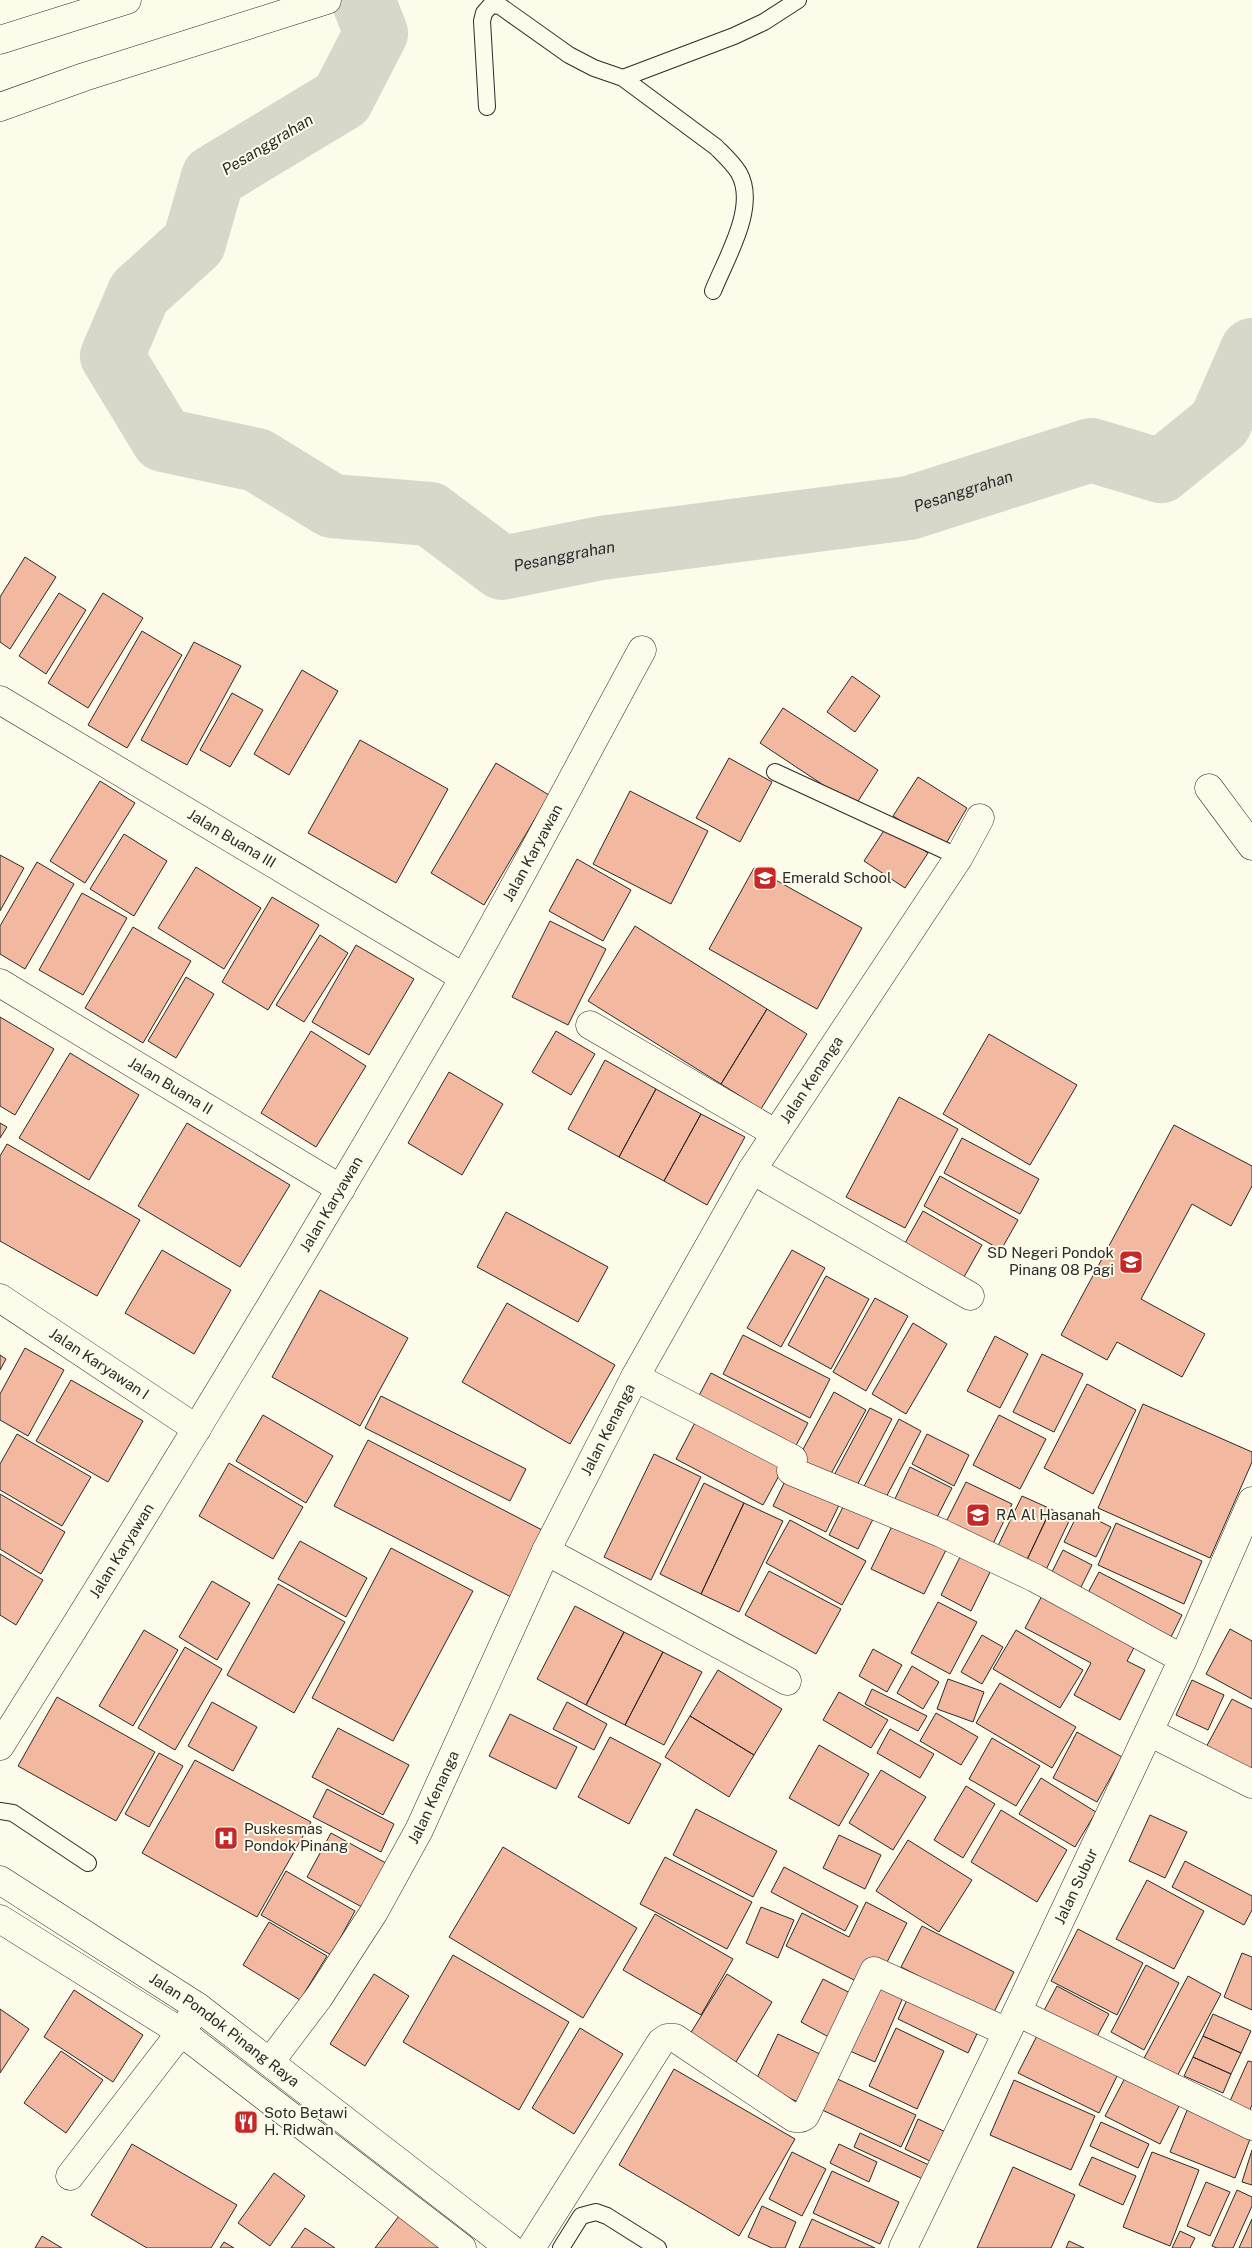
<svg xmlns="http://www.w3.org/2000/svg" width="1252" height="2248" viewBox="0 0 1252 2248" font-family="'Public Sans',sans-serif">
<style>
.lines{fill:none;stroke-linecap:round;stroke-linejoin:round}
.river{stroke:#d8d7c9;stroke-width:64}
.building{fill:#f2b8a0;stroke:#2b2b2b}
.lane-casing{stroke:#2b2b2b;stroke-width:18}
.street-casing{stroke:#2b2b2b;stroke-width:29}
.secondary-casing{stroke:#2b2b2b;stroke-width:29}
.highway-casing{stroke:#2b2b2b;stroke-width:29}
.lane{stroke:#fdfbea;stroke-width:16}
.street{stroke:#fdfbea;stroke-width:28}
.secondary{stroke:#fdfbea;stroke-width:28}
.highway{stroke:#fdfbea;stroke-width:28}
.labels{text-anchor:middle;stroke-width:4;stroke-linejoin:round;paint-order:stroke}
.street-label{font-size:15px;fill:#2b2b2b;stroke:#fdfbea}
.poi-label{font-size:15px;fill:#2b2b2b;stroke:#fdfbea;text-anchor:start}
.water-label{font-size:16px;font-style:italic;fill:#2b2b2b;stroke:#fdfbea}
</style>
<rect width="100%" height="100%" fill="#fdfbea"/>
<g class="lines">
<path class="river" id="s1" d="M 363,0 L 376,33 L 342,99 L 213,177 L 194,243 L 139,293 L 112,356 L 163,440 L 257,460 L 332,506 L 430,514 L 502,568 L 601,548 L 909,508 L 1091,450 L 1161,471 L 1220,423 L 1252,350"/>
</g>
<path class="building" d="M 25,557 L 56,577 L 10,649 L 0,642 L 0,597 Z
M 59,593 L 86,610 L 46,674 L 19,656 Z
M 103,593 L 143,618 L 88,708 L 48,683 Z
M 142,631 L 182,655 L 127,748 L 88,725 Z
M 194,642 L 241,666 L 187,765 L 141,740 Z
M 302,670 L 338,691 L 289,775 L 254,754 Z
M 852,676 L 880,696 L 855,732 L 827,712 Z
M 232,693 L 263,710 L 230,767 L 200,750 Z
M 783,708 L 878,770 L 855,806 L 760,743 Z
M 360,740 L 448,789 L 396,883 L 308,833 Z
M 729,758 L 772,782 L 740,842 L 696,818 Z
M 496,763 L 549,795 L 484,905 L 431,873 Z
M 918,777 L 967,808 L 944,847 L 893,816 Z
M 100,781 L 135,803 L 85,883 L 50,861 Z
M 630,791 L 708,831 L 671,904 L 593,864 Z
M 887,826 L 928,853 L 905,888 L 864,861 Z
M 124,834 L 167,861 L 134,916 L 90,889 Z
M 0,855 L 24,868 L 0,911 Z
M 577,859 L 631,890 L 603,941 L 549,911 Z
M 37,862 L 74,884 L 25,969 L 0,954 L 0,926 Z
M 196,867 L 261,908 L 224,969 L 158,928 Z
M 754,868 L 862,928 L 817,1009 L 709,949 Z
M 82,893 L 127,918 L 83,995 L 39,970 Z
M 272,897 L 319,925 L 268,1010 L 222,982 Z
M 550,921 L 606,949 L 568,1025 L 512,997 Z
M 635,926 L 767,1009 L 721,1084 L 588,1001 Z
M 133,927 L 191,961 L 143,1043 L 85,1008 Z
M 320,935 L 348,953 L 304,1022 L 276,1005 Z
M 356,945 L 414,979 L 369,1055 L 312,1022 Z
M 186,977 L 214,994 L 176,1058 L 148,1041 Z
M 767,1009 L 807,1034 L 761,1109 L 721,1084 Z
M 0,1017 L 54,1049 L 15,1115 L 0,1106 Z
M 311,1031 L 366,1066 L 316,1147 L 261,1113 Z
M 556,1031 L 595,1054 L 571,1095 L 532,1072 Z
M 989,1034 L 1077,1085 L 1030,1165 L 943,1114 Z
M 70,1053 L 139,1095 L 89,1180 L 19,1138 Z
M 605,1060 L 656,1089 L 619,1157 L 568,1129 Z
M 449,1072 L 503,1104 L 462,1175 L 408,1143 Z
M 656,1089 L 701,1114 L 664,1181 L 619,1157 Z
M 899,1097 L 958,1129 L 905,1228 L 846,1197 Z
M 701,1114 L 745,1137 L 707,1205 L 664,1181 Z
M 0,1123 L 7,1127 L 0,1138 Z
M 187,1123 L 290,1185 L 240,1267 L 138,1206 Z
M 1174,1125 L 1252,1166 L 1252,1186 L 1231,1226 L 1192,1204 L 1141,1299 L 1205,1334 L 1182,1377 L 1117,1342 L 1107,1360 L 1061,1335 Z
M 962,1138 L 1039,1179 L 1020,1214 L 944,1173 Z
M 7,1144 L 140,1220 L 97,1296 L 0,1241 L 0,1156 Z
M 940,1176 L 1018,1220 L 1001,1250 L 924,1206 Z
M 923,1211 L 982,1245 L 964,1277 L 905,1243 Z
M 506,1212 L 608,1267 L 578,1322 L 477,1267 Z
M 162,1250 L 231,1290 L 194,1354 L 125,1313 Z
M 792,1250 L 825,1268 L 781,1347 L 747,1328 Z
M 826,1276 L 869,1299 L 831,1369 L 788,1345 Z
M 320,1290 L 408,1338 L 360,1426 L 272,1377 Z
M 875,1298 L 908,1316 L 866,1391 L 833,1372 Z
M 507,1303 L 615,1365 L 570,1444 L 462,1382 Z
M 913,1323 L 947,1344 L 906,1414 L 872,1394 Z
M 743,1335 L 830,1379 L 810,1418 L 723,1374 Z
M 995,1336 L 1028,1354 L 1000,1408 L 967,1391 Z
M 25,1348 L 64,1370 L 28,1436 L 0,1420 L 0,1394 Z
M 1042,1354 L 1083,1374 L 1054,1432 L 1013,1412 Z
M 0,1355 L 6,1359 L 0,1370 Z
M 711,1373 L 808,1423 L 792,1453 L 695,1403 Z
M 71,1380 L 143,1421 L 108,1482 L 36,1441 Z
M 1087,1384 L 1136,1410 L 1093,1494 L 1044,1468 Z
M 834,1392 L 866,1410 L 827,1481 L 795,1464 Z
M 381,1396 L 526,1469 L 510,1501 L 365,1428 Z
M 1143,1404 L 1252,1452 L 1252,1462 L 1210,1558 L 1098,1508 Z
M 870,1408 L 892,1419 L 854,1491 L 832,1479 Z
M 263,1415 L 333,1456 L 306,1503 L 236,1461 Z
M 699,1415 L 787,1461 L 763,1505 L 676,1459 Z
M 999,1415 L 1046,1439 L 1020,1489 L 973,1465 Z
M 899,1419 L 921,1431 L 883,1503 L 861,1492 Z
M 17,1434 L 91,1477 L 62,1526 L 0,1490 L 0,1464 Z
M 927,1434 L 969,1455 L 954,1486 L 912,1464 Z
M 368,1440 L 546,1532 L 513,1598 L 334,1506 Z
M 654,1454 L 701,1477 L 651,1580 L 604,1557 Z
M 229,1463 L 303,1507 L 273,1559 L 199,1516 Z
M 910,1467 L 952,1488 L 934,1523 L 893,1503 Z
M 788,1475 L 841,1501 L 826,1532 L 773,1506 Z
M 966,1482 L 1012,1504 L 991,1548 L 944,1526 Z
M 704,1483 L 744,1503 L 701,1594 L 660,1574 Z
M 0,1494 L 65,1532 L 41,1574 L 0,1549 Z
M 1022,1496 L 1051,1509 L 1025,1564 L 996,1550 Z
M 846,1501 L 875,1515 L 858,1549 L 829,1535 Z
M 744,1503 L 783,1521 L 739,1612 L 701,1594 Z
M 1051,1509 L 1070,1519 L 1044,1574 L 1025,1564 Z
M 1079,1511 L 1111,1527 L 1096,1557 L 1064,1542 Z
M 896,1518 L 949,1544 L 924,1594 L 871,1569 Z
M 790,1520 L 866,1561 L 842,1605 L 766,1563 Z
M 1116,1523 L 1202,1561 L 1184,1604 L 1098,1565 Z
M 300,1541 L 367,1578 L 346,1617 L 278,1579 Z
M 965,1547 L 995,1562 L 971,1611 L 941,1595 Z
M 391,1548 L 473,1591 L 393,1741 L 312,1698 Z
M 1063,1550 L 1092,1565 L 1077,1595 L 1048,1580 Z
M 0,1554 L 43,1580 L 16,1625 L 0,1615 Z
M 769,1571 L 841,1609 L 816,1654 L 745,1615 Z
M 1099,1572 L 1182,1615 L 1167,1645 L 1083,1602 Z
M 212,1581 L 250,1603 L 217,1660 L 179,1637 Z
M 278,1584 L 345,1622 L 294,1713 L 227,1675 Z
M 1046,1588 L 1139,1638 L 1127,1661 L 1145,1670 L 1120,1720 L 1074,1695 L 1091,1663 L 1025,1628 Z
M 938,1602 L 977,1622 L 950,1674 L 911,1653 Z
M 575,1606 L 624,1632 L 586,1705 L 537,1679 Z
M 1230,1629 L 1252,1641 L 1252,1699 L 1206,1674 Z
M 144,1630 L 178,1650 L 133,1726 L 99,1706 Z
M 1016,1630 L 1083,1670 L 1060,1708 L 993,1669 Z
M 624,1632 L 663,1652 L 625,1725 L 586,1705 Z
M 982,1635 L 1003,1647 L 982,1684 L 961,1672 Z
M 185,1647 L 222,1669 L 175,1750 L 138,1728 Z
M 873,1649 L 902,1665 L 887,1692 L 859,1676 Z
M 663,1652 L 702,1672 L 664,1745 L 625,1725 Z
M 912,1666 L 939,1682 L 923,1709 L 897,1693 Z
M 718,1670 L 782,1709 L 754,1755 L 690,1716 Z
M 948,1679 L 984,1692 L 973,1722 L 937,1709 Z
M 1192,1680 L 1224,1695 L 1208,1730 L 1176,1715 Z
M 1000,1683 L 1076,1727 L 1052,1768 L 976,1723 Z
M 872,1689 L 927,1716 L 918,1731 L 865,1704 Z
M 839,1692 L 888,1720 L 871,1748 L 823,1720 Z
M 57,1697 L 155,1752 L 116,1821 L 18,1766 Z
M 1232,1699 L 1252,1709 L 1252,1776 L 1204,1751 Z
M 212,1702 L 257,1727 L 233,1771 L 188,1746 Z
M 567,1702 L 607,1724 L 594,1750 L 553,1729 Z
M 936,1713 L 978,1737 L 961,1765 L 920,1741 Z
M 510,1714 L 577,1747 L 556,1789 L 489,1756 Z
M 690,1716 L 754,1755 L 729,1797 L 665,1757 Z
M 338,1728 L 409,1765 L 383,1815 L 312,1777 Z
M 890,1729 L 934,1754 L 920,1778 L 877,1753 Z
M 1077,1732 L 1122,1757 L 1097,1802 L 1053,1778 Z
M 610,1737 L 661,1764 L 629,1824 L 578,1797 Z
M 992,1738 L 1040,1766 L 1016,1806 L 969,1779 Z
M 819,1745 L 869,1774 L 839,1826 L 789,1798 Z
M 159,1753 L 183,1766 L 149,1827 L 125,1814 Z
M 195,1760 L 311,1822 L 257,1917 L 142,1853 Z
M 881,1770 L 926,1797 L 893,1850 L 849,1823 Z
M 1041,1778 L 1096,1812 L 1075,1847 L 1019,1814 Z
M 966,1786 L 995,1804 L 963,1858 L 934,1840 Z
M 327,1789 L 394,1824 L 381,1852 L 313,1817 Z
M 696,1809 L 777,1851 L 753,1897 L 673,1855 Z
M 1001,1810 L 1067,1850 L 1037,1902 L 971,1862 Z
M 1150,1815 L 1187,1832 L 1165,1878 L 1129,1861 Z
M 331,1833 L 395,1868 L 371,1912 L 307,1877 Z
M 839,1835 L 881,1855 L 865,1889 L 823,1868 Z
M 908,1840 L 972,1880 L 939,1932 L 876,1891 Z
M 503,1847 L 637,1928 L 583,2018 L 449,1937 Z
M 665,1857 L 752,1902 L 727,1949 L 640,1904 Z
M 1185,1861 L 1252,1896 L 1252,1910 L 1244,1925 L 1172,1887 Z
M 784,1867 L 858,1906 L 845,1931 L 771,1892 Z
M 286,1871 L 355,1911 L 331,1955 L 261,1915 Z
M 1147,1880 L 1204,1911 L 1174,1969 L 1116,1939 Z
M 866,1902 L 907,1923 L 884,1968 L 860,1983 L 786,1946 L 802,1913 L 849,1937 Z
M 761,1907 L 794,1920 L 778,1958 L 746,1943 Z
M 655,1914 L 733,1959 L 701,2015 L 623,1970 Z
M 269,1922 L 327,1956 L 300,2000 L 243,1965 Z
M 922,1926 L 1014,1972 L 993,2014 L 901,1967 Z
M 1078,1929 L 1143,1963 L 1117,2015 L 1051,1981 Z
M 1242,1953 L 1252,1957 L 1252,2010 L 1224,1997 Z
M 453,1955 L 569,2022 L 519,2110 L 403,2042 Z
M 1146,1965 L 1179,1983 L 1144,2050 L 1111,2032 Z
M 374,1974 L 409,1996 L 365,2066 L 330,2044 Z
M 727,1974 L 772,2002 L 736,2062 L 690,2034 Z
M 1188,1976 L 1221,1994 L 1174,2082 L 1141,2064 Z
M 823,1979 L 858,1997 L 836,2041 L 801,2022 Z
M 873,1979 L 905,1993 L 875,2062 L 843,2048 Z
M 1057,1986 L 1109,2014 L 1093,2044 L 1041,2016 Z
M 912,1989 L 982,2023 L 968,2053 L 898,2019 Z
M 74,1990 L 143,2035 L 113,2082 L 44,2037 Z
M 0,2009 L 29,2029 L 0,2073 Z
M 1213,2014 L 1251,2031 L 1241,2053 L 1203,2036 Z
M 580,2028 L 623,2054 L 574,2134 L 532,2108 Z
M 896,2028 L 944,2051 L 917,2109 L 869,2086 Z
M 1040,2030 L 1120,2070 L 1099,2113 L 1018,2073 Z
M 778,2034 L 822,2055 L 800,2103 L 755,2082 Z
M 1203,2036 L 1241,2053 L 1231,2074 L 1193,2057 Z
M 61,2051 L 103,2080 L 66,2133 L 24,2103 Z
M 1193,2057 L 1231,2074 L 1223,2093 L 1184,2076 Z
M 1248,2061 L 1252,2062 L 1252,2105 L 1246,2119 L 1226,2110 Z
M 674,2069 L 795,2139 L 739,2236 L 619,2165 Z
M 1126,2076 L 1180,2104 L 1160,2144 L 1105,2116 Z
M 833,2077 L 916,2115 L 901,2147 L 818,2108 Z
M 1014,2080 L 1095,2116 L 1071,2170 L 990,2135 Z
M 1188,2108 L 1252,2134 L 1235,2178 L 1170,2152 Z
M 918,2119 L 950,2134 L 936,2164 L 905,2149 Z
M 1101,2122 L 1149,2144 L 1138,2168 L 1090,2146 Z
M 860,2133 L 929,2165 L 923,2179 L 854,2147 Z
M 132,2144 L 237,2205 L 211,2248 L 147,2248 L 91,2215 Z
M 839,2144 L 877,2162 L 869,2182 L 830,2163 Z
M 1252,2150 L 1252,2185 L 1242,2182 Z
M 792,2152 L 826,2169 L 802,2216 L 769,2199 Z
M 1152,2152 L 1199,2170 L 1170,2246 L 1123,2227 Z
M 1092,2157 L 1136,2176 L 1123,2205 L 1079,2185 Z
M 1013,2167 L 1075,2195 L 1051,2248 L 977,2248 Z
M 832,2171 L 899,2202 L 880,2244 L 813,2213 Z
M 274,2173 L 305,2196 L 270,2246 L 238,2223 Z
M 1206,2182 L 1230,2192 L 1210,2236 L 1187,2226 Z
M 1237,2190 L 1252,2197 L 1252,2206 L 1233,2248 L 1217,2248 L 1212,2246 Z
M 762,2206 L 796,2222 L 785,2248 L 772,2248 L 748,2237 Z
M 399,2216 L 444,2248 L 375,2248 Z
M 812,2219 L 875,2248 L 799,2248 Z
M 1252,2219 L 1252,2248 L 1239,2248 Z
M 305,2228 L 335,2248 L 291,2248 Z
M 1180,2231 L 1195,2238 L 1190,2248 L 1172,2248 Z
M 42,2236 L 62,2248 L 35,2248 Z
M 1069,2241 L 1084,2248 L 1066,2248 Z
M 224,2242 L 234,2248 L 220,2248 Z"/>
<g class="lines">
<g class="lane-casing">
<path id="lane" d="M 623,78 L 716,147 C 724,155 733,163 739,173 C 758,207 726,258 713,291
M 487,107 L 482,21 L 484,13 L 491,5 L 500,6 L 569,55 L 594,68 L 623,78 L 734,36 L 764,22 L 798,0
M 775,772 L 959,857
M 0,1811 L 13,1813 L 88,1863
M 561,2248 L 581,2216 L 596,2212 L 607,2216 L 658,2248"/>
</g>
<g class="street-casing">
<g id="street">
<path id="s2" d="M 0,700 L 463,977"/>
<path d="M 1209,788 L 1252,846"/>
<path id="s3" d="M 0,983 L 341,1189"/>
<path d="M 590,1025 L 775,1133"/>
<path d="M 752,1170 L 970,1296"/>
<path id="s4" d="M 0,1298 L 197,1429"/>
<path d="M 635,1377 L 791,1458 L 793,1459 L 791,1471 L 941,1533 L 1035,1578 L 1183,1659"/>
<path d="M 546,1551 L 787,1681"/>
<path d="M 1149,1732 L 1252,1784"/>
<path id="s5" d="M 0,1746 C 159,1494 313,1239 462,981 C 524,872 582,760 642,650"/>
<path d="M 1017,2012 L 1252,2126"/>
<path id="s6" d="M 270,2062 L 319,1997 L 374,1912 L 419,1830 L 546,1551 L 635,1377 L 752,1170 L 959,857 L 980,818"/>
<path d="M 70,2176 L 181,2032 L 198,2007"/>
<path d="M 531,2248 L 661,2042 L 667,2038 L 675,2038 L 794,2118 L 801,2118 L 805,2116 L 874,1971 L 1007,2032"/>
<path id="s7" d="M 903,2248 L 1017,2012 L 1183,1659 L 1252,1501"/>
</g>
</g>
<g class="secondary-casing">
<g id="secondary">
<path id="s8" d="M 0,1880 L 198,2007 L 510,2248"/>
<path d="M 0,1919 L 181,2032 L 462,2248"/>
</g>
</g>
<g class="highway-casing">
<path id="highway" d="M 0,40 L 127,0
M 0,107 L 84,77 L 327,0"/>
</g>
<use href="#lane" class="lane"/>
<use href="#street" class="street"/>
<use href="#secondary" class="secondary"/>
<use href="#highway" class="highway"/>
</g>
<defs>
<g id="school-square" transform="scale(1.25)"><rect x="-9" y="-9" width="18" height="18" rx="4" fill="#c62828" stroke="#fdfbea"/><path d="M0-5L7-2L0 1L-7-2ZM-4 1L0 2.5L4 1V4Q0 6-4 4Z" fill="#fff"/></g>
<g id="hospital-square" transform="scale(1.25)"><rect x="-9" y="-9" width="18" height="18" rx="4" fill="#c62828" stroke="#fdfbea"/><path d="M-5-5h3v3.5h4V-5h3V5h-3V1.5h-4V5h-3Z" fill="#fff"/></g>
<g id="restaurant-square" transform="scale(1.25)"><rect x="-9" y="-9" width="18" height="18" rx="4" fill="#c62828" stroke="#fdfbea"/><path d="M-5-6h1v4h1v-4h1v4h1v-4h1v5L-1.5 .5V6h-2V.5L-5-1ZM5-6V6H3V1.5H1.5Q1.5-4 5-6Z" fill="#fff"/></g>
</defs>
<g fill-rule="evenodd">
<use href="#school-square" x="765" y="878"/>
<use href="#school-square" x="1131" y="1262"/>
<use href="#school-square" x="978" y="1515"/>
<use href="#hospital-square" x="226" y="1838"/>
<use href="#restaurant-square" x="246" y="2122"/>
</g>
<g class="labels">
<g class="street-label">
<text dy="5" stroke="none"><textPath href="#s2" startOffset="270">Jalan Buana III</textPath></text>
<text dy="5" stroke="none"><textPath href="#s5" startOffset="1040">Jalan Karyawan</textPath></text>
<text dy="5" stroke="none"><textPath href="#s6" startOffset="1124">Jalan Kenanga</textPath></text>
<text dy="5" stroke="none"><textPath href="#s3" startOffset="199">Jalan Buana II</textPath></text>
<text dy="5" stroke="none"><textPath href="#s5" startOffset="635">Jalan Karyawan</textPath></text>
<text dy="5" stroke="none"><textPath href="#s4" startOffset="119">Jalan Karyawan I</textPath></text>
<text dy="5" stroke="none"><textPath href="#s6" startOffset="719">Jalan Kenanga</textPath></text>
<text dy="5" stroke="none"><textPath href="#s5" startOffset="230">Jalan Karyawan</textPath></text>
<text dy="5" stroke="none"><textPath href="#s6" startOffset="312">Jalan Kenanga</textPath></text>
<text dy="5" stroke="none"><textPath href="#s7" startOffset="401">Jalan Subur</textPath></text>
<text dy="5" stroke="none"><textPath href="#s8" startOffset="270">Jalan Pondok Pinang Raya</textPath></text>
</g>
<g class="poi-label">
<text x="782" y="883">Emerald School</text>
<text x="1114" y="1258" text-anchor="end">SD Negeri Pondok<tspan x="1114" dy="17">Pinang 08 Pagi</tspan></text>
<text x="996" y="1520">RA Al Hasanah</text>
<text x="244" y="1834">Puskesmas<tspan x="244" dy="17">Pondok Pinang</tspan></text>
<text x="264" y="2118">Soto Betawi<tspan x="264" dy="17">H. Ridwan</tspan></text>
</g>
<g class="water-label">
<text transform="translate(267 144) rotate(-31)" y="6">Pesanggrahan</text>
<text dy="6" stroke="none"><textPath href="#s1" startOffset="1411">Pesanggrahan</textPath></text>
<text dy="6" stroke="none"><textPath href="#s1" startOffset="1006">Pesanggrahan</textPath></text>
</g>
</g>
</svg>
